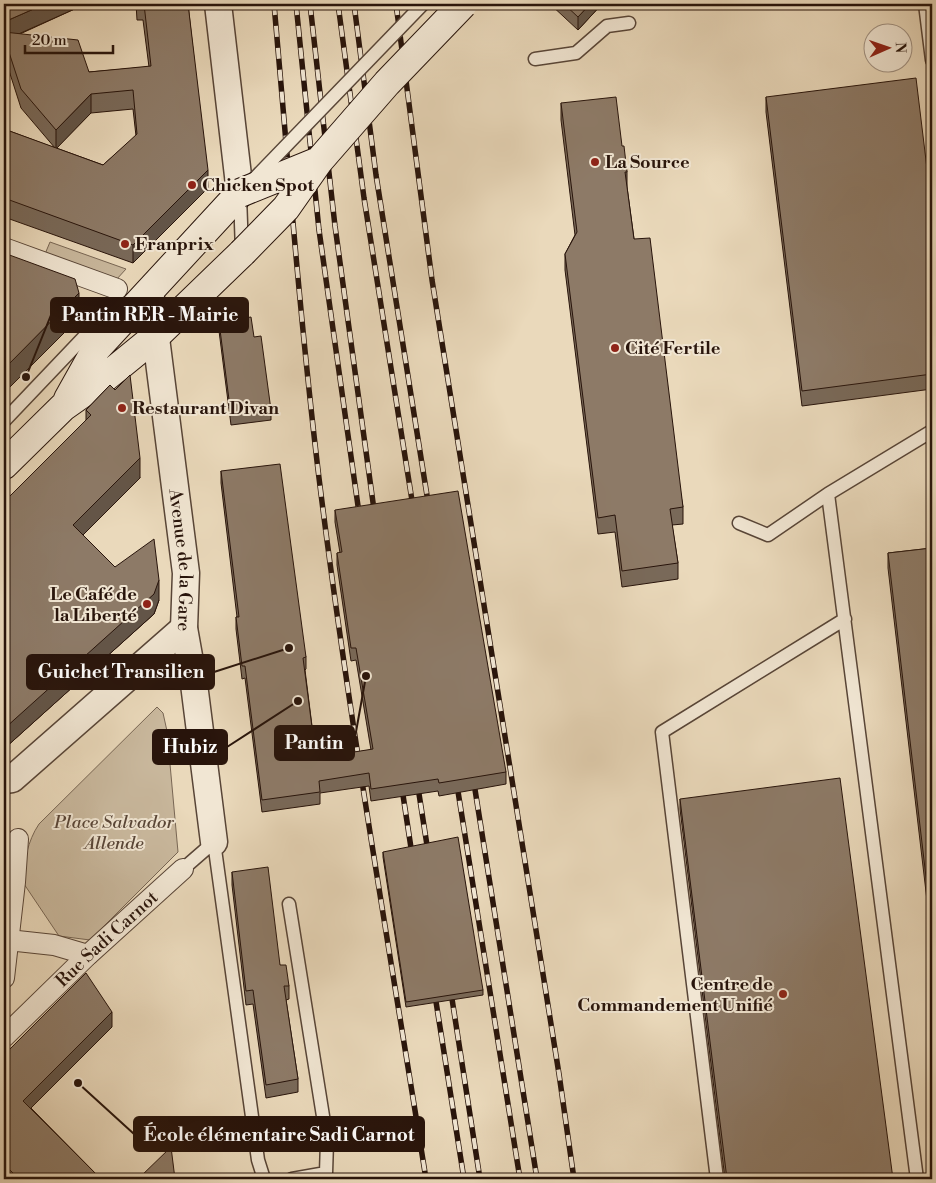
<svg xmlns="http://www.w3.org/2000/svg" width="936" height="1183" viewBox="0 0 936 1183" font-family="'Libre Bodoni',serif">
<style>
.green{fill:#c9b89d;stroke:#786654}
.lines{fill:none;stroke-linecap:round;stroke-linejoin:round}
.service-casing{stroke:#584537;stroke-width:15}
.pedestrian-casing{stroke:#584537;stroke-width:22}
.minor-casing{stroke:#584537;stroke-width:29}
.secondary-casing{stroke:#28140b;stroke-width:30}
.service{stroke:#f1e6d3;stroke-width:12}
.pedestrian{stroke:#f1e6d3;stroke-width:20}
.minor{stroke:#f1e6d3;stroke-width:26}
.secondary{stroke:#f1e6d3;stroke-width:28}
.rail-casing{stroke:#28140b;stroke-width:5.5}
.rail{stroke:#f1e6d3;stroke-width:4;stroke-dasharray:11;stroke-linecap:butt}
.service-bridge-casing{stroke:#584537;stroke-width:15;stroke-linecap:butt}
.secondary-bridge-casing{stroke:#28140b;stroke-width:30;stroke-linecap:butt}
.service-bridge{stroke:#f1e6d3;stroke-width:12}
.secondary-bridge{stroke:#f1e6d3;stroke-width:28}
.wall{fill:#796959;stroke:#28140b;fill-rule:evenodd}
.shaded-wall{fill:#635548;stroke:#28140b}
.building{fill:#8d7a67;stroke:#28140b}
.poi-dot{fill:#8f2418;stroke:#f1e6d3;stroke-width:2}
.labels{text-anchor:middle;stroke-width:4;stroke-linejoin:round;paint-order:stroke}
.poi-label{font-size:18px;font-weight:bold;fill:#28140b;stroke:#f1e6d3;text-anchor:start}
.street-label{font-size:18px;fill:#28140b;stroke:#f1e6d3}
.park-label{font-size:18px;font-style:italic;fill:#584537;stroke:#f1e6d3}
.leader{fill:none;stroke:#28140b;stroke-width:2}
.callout-dot{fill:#28140b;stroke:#f1e6d3;stroke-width:2}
.callout{fill:#28140b;stroke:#28140b;stroke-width:2}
.callout-label{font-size:19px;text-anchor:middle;font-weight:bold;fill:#fff}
</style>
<rect width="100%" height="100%" fill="#ead9bb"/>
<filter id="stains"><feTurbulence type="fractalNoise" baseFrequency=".004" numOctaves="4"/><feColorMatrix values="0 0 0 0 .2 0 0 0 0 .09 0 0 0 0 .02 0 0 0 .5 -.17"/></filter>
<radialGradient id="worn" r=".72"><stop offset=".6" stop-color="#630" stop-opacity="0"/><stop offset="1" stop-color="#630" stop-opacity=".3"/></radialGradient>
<path class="green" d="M 50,242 L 126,269 L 116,280 L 45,254 Z
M 157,707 L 163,713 L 167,731 L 178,852 L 90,940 L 59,936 L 22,881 C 25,860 27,842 39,824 Z"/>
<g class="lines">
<g class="service-casing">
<path id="service" d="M 925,4 L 932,60
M 535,59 L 576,53 L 607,26 L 629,23
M 240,196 L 242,251
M 4,421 L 84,337 L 96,326 L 116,316
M 828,494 L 917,1179
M 739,523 L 768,535 L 828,494 L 932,431
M 214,842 L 258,1160 L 264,1179
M 183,869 L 214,842
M 289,904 L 327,1141 L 326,1173 L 292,1179
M 717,1179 L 662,732 L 845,619"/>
</g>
<g class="pedestrian-casing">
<g id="pedestrian">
<path d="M 4,248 L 117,289"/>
<path d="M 8,940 L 54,945 L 88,955"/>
<path d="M 4,978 L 15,882 L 18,839"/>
<path id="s1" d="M 4,1037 L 88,955 L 183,869"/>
</g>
</g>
<g class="minor-casing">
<g id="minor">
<path d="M 218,4 L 240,193"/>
<path id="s2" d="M 150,291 L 186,573 L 184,628 L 194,684 L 214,842"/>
<path d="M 4,780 L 12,779 L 184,628"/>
</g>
</g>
<g class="secondary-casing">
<path id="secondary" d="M 68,399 L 96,349 L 240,193
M 4,465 L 63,407 L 107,376 L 156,336 L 242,253"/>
</g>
<use href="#service" class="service"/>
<use href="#pedestrian" class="pedestrian"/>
<use href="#minor" class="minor"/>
<use href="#secondary" class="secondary"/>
<g class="rail-casing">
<path id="rail" d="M 274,4 C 288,162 300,320 319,478 C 348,713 389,946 426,1179
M 296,4 L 319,230 L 360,520
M 310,4 L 335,226 L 375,517
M 338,4 L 364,198 L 414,513
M 354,4 L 376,175 L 429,508
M 396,4 L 432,280 L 559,1074 L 574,1179
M 473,777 L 537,1179
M 456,779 L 520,1179
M 417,781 L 429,858
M 401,782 L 413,861
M 450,986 L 480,1179
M 434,989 L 464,1179"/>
</g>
<use href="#rail" class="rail"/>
<g class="service-bridge-casing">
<path id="service-bridge" d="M 253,180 L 423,4"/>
</g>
<g class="secondary-bridge-casing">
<path id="secondary-bridge" d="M 240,193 L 319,161
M 242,253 L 286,208 L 319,161 L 387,83 L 463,4"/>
</g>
<use href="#service-bridge" class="service-bridge"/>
<use href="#secondary-bridge" class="secondary-bridge"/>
</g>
<path class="wall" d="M 4,4 L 79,7 L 20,34 L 89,72 L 149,67 L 143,20 L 137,20 L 136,4 L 188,4 L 208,188 L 133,263 L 4,217 L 4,129 L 55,148 L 21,108 L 4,55 ZM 133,109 L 136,136 L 103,165 L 56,148 L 91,113 Z
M 550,4 L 602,4 L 578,30 Z
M 766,97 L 932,210 L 932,389 L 802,406 L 766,112 Z
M 561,103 L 622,146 L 627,172 L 627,187 L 634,239 L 683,507 L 683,524 L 672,525 L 678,563 L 678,579 L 622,587 L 615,532 L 598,534 L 565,270 L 565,254 L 575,235 L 561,120 Z
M 219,322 L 254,337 L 271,410 L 271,420 L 231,425 L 219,331 Z
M 110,385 L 140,478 L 83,535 L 115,567 L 159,600 L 154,614 L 5,748 L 4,748 L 4,502 L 86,420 L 86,410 Z
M 221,471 L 306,657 L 306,669 L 305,670 L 316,758 L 371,750 L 356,660 L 351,661 L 337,565 L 337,553 L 340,553 L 335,522 L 335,510 L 506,772 L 506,784 L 439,796 L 438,791 L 371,801 L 369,786 L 320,793 L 320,804 L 262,812 L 245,678 L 242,679 L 236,629 L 236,617 L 237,617 L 221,483 Z
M 932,548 L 932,943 L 888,568 L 888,553 Z
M 680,799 L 893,1179 L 725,1179 L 680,809 Z
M 383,852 L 483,990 L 483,995 L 406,1007 L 383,857 Z
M 232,872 L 280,965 L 289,986 L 289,999 L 286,1000 L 298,1079 L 298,1092 L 266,1098 L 253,1004 L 246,1005 L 232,885 Z
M 112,1027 L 31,1108 L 101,1179 L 4,1179 L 4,1055 Z"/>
<path class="shaded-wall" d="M 45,4 L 82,4 L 79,7 L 5,40 L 4,37 L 4,22 Z
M 590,4 L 602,4 L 578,30 L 578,17 Z
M 91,94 L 91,113 L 56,149 L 56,130 Z
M 208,170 L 208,188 L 133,263 L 133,245 Z
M 79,293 L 79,318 L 4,393 L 4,369 Z
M 140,458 L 140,478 L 73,545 L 73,525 Z
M 159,580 L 159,600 L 154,614 L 5,748 L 5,728 Z
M 112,1012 L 112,1027 L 23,1116 L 23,1101 Z"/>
<path class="building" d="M 4,4 L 45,4 L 4,22 Z
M 144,4 L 188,4 L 208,170 L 133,245 L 4,198 L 4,129 L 103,165 L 137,134 L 133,90 L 91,94 L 56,130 L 21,89 L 4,37 L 4,32 L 78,40 L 89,72 L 151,66 Z
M 564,4 L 590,4 L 578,17 Z
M 916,78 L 932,210 L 932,374 L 802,391 L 766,97 Z
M 616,97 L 622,146 L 624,146 L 627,172 L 625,172 L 634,239 L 650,238 L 683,507 L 670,509 L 678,563 L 622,571 L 615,515 L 598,518 L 565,254 L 577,232 L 561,103 Z
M 4,253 L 75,279 L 79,293 L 4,369 Z
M 251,317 L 254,337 L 261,336 L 271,410 L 231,415 L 219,322 Z
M 130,375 L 140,458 L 73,525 L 115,567 L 154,539 L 159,580 L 154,594 L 5,728 L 4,728 L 4,502 L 91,415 L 86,410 L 110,385 L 115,390 Z
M 280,464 L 306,657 L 303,658 L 316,758 L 373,749 L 356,648 L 351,648 L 337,553 L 342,552 L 335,510 L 458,491 L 506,772 L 439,783 L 438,779 L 371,789 L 369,773 L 319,781 L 320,792 L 262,800 L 245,666 L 242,666 L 236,617 L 239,617 L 221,471 Z
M 932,548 L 932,928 L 888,553 Z
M 840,778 L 893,1179 L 727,1179 L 680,799 Z
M 458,837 L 483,990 L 406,1002 L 383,852 Z
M 268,867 L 280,965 L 286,965 L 289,986 L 284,986 L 298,1079 L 266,1085 L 253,990 L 246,991 L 232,872 Z
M 86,973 L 112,1012 L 23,1101 L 101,1179 L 19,1179 L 4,1164 L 4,1055 Z
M 171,1147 L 175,1179 L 138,1179 Z"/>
<g class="poi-dot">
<circle cx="595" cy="162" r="5"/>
<circle cx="192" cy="185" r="5"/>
<circle cx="125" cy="244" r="5"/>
<circle cx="615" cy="348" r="5"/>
<circle cx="122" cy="408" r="5"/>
<circle cx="147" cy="604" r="5"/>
<circle cx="783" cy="994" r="5"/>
</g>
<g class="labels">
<g class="poi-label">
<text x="605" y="168">La Source</text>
<text x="202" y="191">Chicken Spot</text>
<text x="135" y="250">Franprix</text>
<text x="625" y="354">Cité Fertile</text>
<text x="132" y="414">Restaurant Divan</text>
<text x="137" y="600" text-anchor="end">Le Café de<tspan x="137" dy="21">la Liberté</tspan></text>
<text x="773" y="990" text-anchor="end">Centre de<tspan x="773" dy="21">Commandement Unifié</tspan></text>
</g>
<g class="street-label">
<text dy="6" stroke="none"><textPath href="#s2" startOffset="271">Avenue de la Gare</textPath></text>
<text dy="6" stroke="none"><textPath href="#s1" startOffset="142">Rue Sadi Carnot</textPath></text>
</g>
<g class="park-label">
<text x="114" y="828">Place Salvador<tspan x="114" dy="21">Allende</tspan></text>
</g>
</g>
<path class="leader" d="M26 377L51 315M289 648L214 672M366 676L354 743M298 701L227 747M78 1083L134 1134"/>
<g class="callout-dot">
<circle cx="26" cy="377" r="5"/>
<circle cx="289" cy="648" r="5"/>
<circle cx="366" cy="676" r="5"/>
<circle cx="298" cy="701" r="5"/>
<circle cx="78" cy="1083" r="5"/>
</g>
<g class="callout">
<rect x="51" y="298" width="197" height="34" rx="5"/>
<rect x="27" y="655" width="187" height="34" rx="5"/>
<rect x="275" y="726" width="79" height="34" rx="5"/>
<rect x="153" y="730" width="74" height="34" rx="5"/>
<rect x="134" y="1117" width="290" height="34" rx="5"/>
</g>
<g class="callout-label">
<text x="150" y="321">Pantin RER - Mairie</text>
<text x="121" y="678">Guichet Transilien</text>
<text x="314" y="749">Pantin</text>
<text x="190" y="753">Hubiz</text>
<text x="279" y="1141">École élémentaire Sadi Carnot</text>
</g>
<rect width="936" height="1183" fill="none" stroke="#ead9bb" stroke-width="20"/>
<rect x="5" y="5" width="926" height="1173" fill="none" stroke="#28140b" stroke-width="2.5"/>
<rect x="10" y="10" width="916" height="1163" fill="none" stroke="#28140b"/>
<g transform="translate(888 48) rotate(88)"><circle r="24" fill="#f1e6d3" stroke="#a19283"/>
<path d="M0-4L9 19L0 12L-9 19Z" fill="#8f2418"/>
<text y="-8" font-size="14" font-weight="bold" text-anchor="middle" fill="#28140b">N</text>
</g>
<path d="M25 45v8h88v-8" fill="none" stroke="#28140b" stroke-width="2.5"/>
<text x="32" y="45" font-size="15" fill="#28140b" stroke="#f1e6d3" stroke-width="4" paint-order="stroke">20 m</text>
<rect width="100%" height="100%" filter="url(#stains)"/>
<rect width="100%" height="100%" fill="url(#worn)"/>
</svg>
